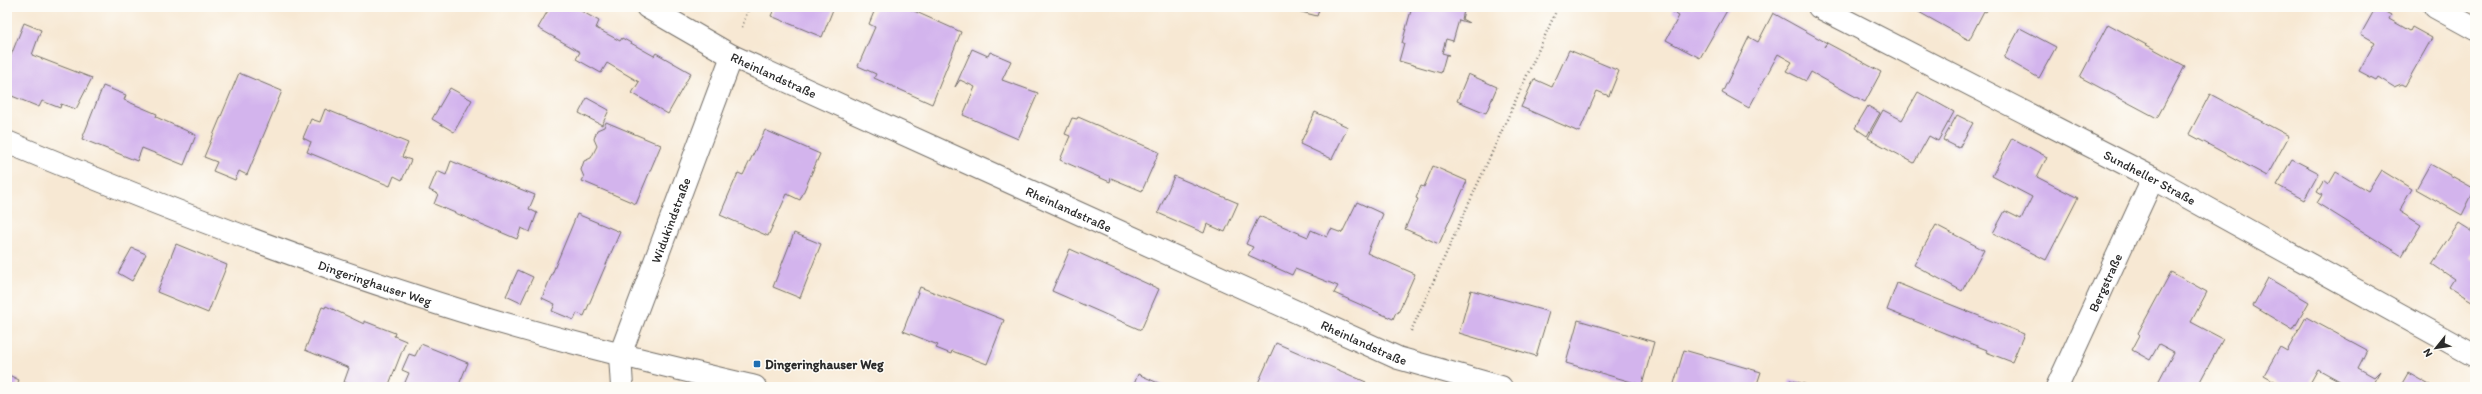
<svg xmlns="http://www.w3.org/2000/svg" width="2482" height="394" viewBox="0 0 2482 394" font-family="Itim,sans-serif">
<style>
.building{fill:#d3b4ed}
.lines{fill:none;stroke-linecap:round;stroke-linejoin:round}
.minor-casing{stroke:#726d66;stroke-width:24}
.path{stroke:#726d66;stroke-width:2.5;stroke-dasharray:1 3;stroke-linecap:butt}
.minor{stroke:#fff;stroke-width:22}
.poi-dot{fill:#1f6fb2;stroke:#fdfcf7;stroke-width:1.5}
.labels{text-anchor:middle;stroke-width:3;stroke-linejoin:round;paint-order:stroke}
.street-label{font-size:13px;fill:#2b2b2b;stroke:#fdfcf7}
.poi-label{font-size:13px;font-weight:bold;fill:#2b2b2b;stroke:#fdfcf7;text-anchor:start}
</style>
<rect width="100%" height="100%" fill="#fdfcf7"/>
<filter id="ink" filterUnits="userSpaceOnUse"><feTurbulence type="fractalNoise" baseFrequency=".025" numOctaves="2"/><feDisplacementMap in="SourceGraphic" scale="8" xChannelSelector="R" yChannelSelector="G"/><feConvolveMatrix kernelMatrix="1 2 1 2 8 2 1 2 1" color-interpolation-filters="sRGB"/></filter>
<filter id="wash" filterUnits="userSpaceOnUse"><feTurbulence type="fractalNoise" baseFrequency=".012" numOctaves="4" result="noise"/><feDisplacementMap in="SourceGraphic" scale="16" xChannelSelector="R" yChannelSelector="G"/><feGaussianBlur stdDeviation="0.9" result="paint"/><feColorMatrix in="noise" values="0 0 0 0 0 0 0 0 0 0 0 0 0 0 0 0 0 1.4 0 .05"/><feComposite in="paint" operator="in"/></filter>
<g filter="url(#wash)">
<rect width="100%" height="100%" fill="#f7e8d3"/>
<g id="blocks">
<path class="building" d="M 550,7 L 574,7 L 599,21 L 596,28 L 620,41 L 622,38 L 654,56 L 656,53 L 691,73 L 668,114 L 632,93 L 639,82 L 607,63 L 601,73 L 576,59 L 580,52 L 538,28 Z
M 775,7 L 834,7 L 822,37 L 771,16 Z
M 876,7 L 905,7 L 961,32 L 932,104 L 874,78 L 876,74 L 858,66 L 875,27 L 869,24 Z
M 1282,7 L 1320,7 L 1317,16 Z
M 1412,7 L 1422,9 L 1423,7 L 1465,7 L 1462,19 L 1469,23 L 1459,20 L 1453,41 L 1446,39 L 1442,53 L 1449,55 L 1446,55 L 1441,73 L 1399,61 L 1404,43 L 1402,43 Z
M 1674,7 L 1729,7 L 1700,58 L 1666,40 L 1679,16 L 1672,12 Z
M 1919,7 L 1989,7 L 1986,12 L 1984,11 L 1969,40 L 1917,11 Z
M 2376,7 L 2391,15 L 2389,19 L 2410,31 L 2412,27 L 2432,38 L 2405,86 L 2401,84 L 2394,87 L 2378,77 L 2376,80 L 2359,71 L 2375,42 L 2361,34 Z
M 1773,13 L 1827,43 L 1824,47 L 1827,43 L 1881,72 L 1865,102 L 1811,72 L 1806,81 L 1786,71 L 1792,62 L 1778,54 L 1749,108 L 1722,93 L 1749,37 L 1758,42 Z
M 24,23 L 41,30 L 32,55 L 92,78 L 76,109 L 61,104 L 60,108 L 42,101 L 39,107 L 7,94 L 7,65 Z
M 2108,24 L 2185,66 L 2157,118 L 2080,77 Z
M 2020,28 L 2056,47 L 2039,78 L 2004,58 Z
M 972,49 L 988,56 L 990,52 L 1011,61 L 1002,80 L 1038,93 L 1018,139 L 963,115 L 975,87 L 960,80 L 955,87 Z
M 1569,50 L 1619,71 L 1609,96 L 1597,91 L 1579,132 L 1521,107 L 1534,79 L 1552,87 Z
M 239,73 L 282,91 L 247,175 L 239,171 L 235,180 L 213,171 L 217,162 L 204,157 Z
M 1468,74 L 1497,87 L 1486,113 L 1457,101 Z
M 103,86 L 126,95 L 124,100 L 157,114 L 156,117 L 196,135 L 184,165 L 142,148 L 137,161 L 82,139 Z
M 450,88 L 472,100 L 454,132 L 432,119 Z
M 1918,92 L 1954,112 L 1938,141 L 1929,136 L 1914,163 L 1868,138 L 1883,110 L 1902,120 Z
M 2210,94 L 2289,136 L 2267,176 L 2189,134 Z
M 587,98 L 609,110 L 602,125 L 579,113 Z
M 1868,106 L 1880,113 L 1867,136 L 1855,128 Z
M 325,109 L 408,143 L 402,157 L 411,160 L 402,180 L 394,176 L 390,186 L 307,152 L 311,142 L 303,138 L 311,119 L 320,122 Z
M 1315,112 L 1348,127 L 1332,159 L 1300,144 Z
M 1957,115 L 1973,123 L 1959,148 L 1943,140 Z
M 1078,117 L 1159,152 L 1142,191 L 1111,178 L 1110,182 L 1060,160 L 1070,136 L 1065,134 L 1072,118 L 1077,119 Z
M 606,122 L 661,145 L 636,204 L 582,181 L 584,177 L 581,170 L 584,161 L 591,158 L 597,146 L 594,139 L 597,130 L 604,127 Z
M 765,130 L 820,154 L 800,200 L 787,194 L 768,236 L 720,215 L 738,173 L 743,175 Z
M 2012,138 L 2047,157 L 2037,177 L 2078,198 L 2046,260 L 1993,233 L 2005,211 L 2021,219 L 2032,197 L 1992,176 Z
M 2292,159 L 2319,173 L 2304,200 L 2277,185 Z
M 451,161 L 535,195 L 529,209 L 537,213 L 530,232 L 521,228 L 517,239 L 434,204 L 438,194 L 429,190 L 437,171 L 446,175 Z
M 2430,164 L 2475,189 L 2462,215 L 2416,189 Z
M 1433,166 L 1467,181 L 1439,244 L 1405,229 L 1418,199 L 1416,198 L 1421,186 L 1424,187 Z
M 2381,170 L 2412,189 L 2399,211 L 2421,225 L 2402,256 L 2317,203 L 2322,195 L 2317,192 L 2324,180 L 2329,184 L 2336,172 L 2368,191 Z
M 1174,176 L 1238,203 L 1225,232 L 1207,224 L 1204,233 L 1158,213 Z
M 1357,202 L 1383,214 L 1367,253 L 1415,274 L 1398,313 L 1396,312 L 1393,319 L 1334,293 L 1338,286 L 1295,269 L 1292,275 L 1248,255 L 1253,247 L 1246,244 L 1259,216 L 1308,237 L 1311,230 L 1327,237 L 1331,229 L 1342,233 Z
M 577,214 L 620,232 L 584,316 L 577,313 L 574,320 L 552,311 L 555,304 L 542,298 Z
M 2459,223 L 2475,233 L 2475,249 L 2470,257 L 2475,260 L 2475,303 L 2449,287 L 2454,279 L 2432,264 Z
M 1936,225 L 1984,250 L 1962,291 L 1914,265 Z
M 794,233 L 821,244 L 800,298 L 773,287 Z
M 176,244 L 227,265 L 208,313 L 157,292 Z
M 132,248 L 146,254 L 132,281 L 118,273 Z
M 1070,249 L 1159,289 L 1141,330 L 1052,291 Z
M 518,270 L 533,277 L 521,303 L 506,296 Z
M 2171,272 L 2207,292 L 2191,322 L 2223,339 L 2197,387 L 2162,387 L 2157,384 L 2174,352 L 2159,344 L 2150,360 L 2132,350 L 2140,335 L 2138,333 Z
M 2268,278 L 2309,302 L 2293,330 L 2253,306 Z
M 1897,283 L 2024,334 L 2012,362 L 1986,352 L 1987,350 L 1887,310 Z
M 920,287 L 1004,320 L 987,364 L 952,351 L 951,354 L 936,348 L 938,345 L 903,331 Z
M 1471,290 L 1549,312 L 1536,356 L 1459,333 Z
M 326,306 L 364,324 L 364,321 L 395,333 L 394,336 L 406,341 L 388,387 L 356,387 L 344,382 L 349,368 L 305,350 L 322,307 L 325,308 Z
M 2306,317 L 2367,350 L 2358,368 L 2374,377 L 2380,371 L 2371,387 L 2346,387 L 2347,385 L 2318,369 L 2308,387 L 2285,387 L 2264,375 L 2280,347 L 2287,351 Z
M 1578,320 L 1654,342 L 1642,385 L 1566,363 Z
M 1276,343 L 1366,382 L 1364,387 L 1266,387 L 1258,383 Z
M 421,344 L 468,363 L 458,387 L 403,387 L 409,373 L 402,370 L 409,354 L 415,356 Z
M 1684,350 L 1761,372 L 1756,387 L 1673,387 Z
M 2408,373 L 2433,387 L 2400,387 Z
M 7,374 L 19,380 L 16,387 L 7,387 Z
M 1138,374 L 1167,387 L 1133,387 Z
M 1790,380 L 1815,387 L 1788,387 Z"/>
</g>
</g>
<g filter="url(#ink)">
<use href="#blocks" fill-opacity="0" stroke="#726d66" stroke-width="1"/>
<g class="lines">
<g class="minor-casing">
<g id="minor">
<path id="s1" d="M 647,7 L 732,56 L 1398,358 L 1501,387"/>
<path id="s2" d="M 1819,7 L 2153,178 L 2475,356"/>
<path d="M 2435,7 L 2475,29"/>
<path id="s3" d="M 7,142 C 140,198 277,252 415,296 C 526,333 641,360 755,387"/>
<path id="s4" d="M 622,387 L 620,355 L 732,56"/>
<path id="s5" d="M 2057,387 L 2153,178"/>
</g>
</g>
<path class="path" d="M 742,27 L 749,7
M 1411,331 L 1558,7"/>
<use href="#minor" class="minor"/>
</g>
</g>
<rect class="poi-dot" x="753" y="360" width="8" height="8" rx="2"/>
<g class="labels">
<g class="street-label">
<text dy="5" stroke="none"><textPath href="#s1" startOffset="144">Rheinlandstraße</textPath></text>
<text dy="5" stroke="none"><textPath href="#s2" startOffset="372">Sundheller Straße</textPath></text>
<text dy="5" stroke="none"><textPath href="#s1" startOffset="468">Rheinlandstraße</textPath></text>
<text dy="5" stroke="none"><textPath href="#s4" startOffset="176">Widukindstraße</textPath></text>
<text dy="5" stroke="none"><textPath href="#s3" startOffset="394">Dingeringhauser Weg</textPath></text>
<text dy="5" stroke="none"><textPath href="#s5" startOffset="115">Bergstraße</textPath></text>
<text dy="5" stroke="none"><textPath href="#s1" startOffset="792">Rheinlandstraße</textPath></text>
</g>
<g class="poi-label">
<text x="765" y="369">Dingeringhauser Weg</text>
</g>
</g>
<rect width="2482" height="394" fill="none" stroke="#fdfcf7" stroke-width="24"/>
<g transform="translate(2436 348) rotate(240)" stroke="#fdfcf7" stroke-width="3" paint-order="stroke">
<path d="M0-3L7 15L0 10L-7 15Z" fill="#2b2b2b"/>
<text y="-6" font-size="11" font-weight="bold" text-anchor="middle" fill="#2b2b2b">N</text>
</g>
</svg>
